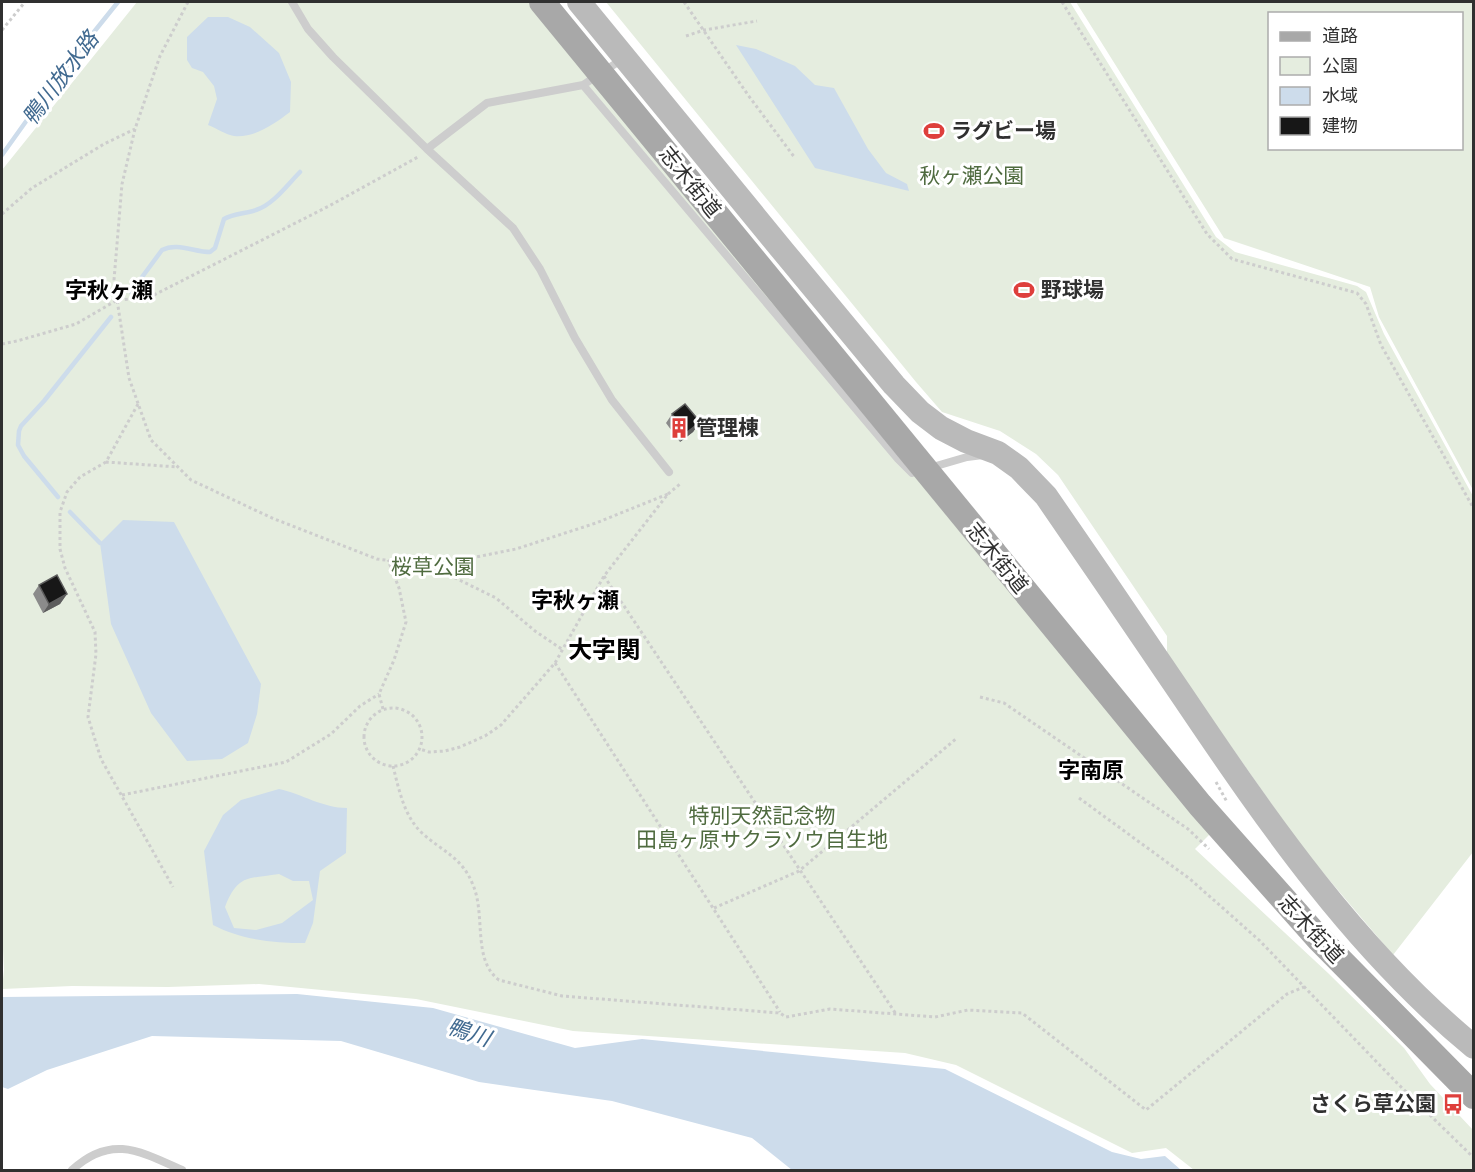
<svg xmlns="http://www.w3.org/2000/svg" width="1475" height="1172" viewBox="0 0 1475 1172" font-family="'DejaVu Sans','Noto Sans JP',sans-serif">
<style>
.green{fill:#e5eddf;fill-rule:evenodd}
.water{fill:#cddceb;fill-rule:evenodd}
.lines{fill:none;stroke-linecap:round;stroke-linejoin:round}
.stream{stroke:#cddceb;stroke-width:4.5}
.path{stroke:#cdcdcd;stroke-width:3;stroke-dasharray:3 3;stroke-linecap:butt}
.lane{stroke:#cdcdcd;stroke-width:8}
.secondary{stroke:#bababa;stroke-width:24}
.primary{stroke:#a8a8a8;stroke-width:26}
.primary-bridge{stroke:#a8a8a8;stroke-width:26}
.wall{fill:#8b8b8b}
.shaded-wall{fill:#5d5d5d}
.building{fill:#171717;stroke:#5d5d5d;stroke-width:1.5}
.labels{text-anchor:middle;stroke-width:6;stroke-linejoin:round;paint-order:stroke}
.poi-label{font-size:21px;font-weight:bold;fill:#303030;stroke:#fff;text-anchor:start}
.park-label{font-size:21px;fill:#4f6b3f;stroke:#fff}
.street-label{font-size:21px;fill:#303030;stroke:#fff}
.water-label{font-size:22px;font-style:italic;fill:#416a90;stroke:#fff}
.neighbourhood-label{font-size:22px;font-weight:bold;fill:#000;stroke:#fff}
.quarter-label{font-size:24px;font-weight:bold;fill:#000;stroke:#fff}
</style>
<rect width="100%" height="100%" fill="#fff"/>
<path class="green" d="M 137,2 L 530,2 L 1211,833 L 1195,849 L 1328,973 L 1404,1048 L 1430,1084 L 1473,1130 L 1473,1170 L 1194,1170 L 1166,1148 L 1132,1153 L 956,1065 L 905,1053 L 573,1031 L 416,999 L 259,984 L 168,987 L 72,986 L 2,989 L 4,970 L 2,928 L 2,170 Z
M 606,2 L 1070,2 L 1216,237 L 1235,252 L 1357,286 L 1366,292 L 1384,334 L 1474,498 L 1473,852 L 1393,955 L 1303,849 L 1167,655 L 1167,636 L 1058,475 L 1036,454 L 1000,431 L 942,412 L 916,382 Z
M 1076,2 L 1473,2 L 1473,490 L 1379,317 L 1370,287 L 1224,238 ZM 1270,14 L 1462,14 L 1462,148 L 1270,148 Z"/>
<path class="water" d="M 208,17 L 228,17 L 250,27 L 279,53 L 291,82 L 290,112 C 274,124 255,138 234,136 C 226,135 216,128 208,125 L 217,99 L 214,86 L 203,72 L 192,68 L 187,60 L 187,37 Z
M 736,45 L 756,49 L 795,66 L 815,85 L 834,88 L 868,149 L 886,173 L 907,184 L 909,191 L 815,168 Z
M 123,520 L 174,522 L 261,684 L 257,714 L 248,743 L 222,759 L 187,761 L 151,713 L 111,624 L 100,543 Z
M 279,789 C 302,794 323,808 347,808 L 346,853 L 320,871 L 313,923 L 305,943 C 273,943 242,940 213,925 L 204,851 L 223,815 L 241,800 ZM 279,874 L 293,881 L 309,881 L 313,900 L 282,923 L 256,930 L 234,928 L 225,907 C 238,874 248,879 279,874 Z
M 297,994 L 433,1008 L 575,1048 L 642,1039 L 945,1069 L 1112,1152 L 1141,1159 L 1165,1156 L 1181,1170 L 792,1170 L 752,1138 L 612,1101 L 479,1082 L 341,1041 L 152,1036 L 47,1070 L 8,1089 L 2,1087 L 2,997 Z"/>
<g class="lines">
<path class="stream" d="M 2,155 L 57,78 L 118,2
M 131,292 L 162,250 C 177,242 194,252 210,252 L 215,248 L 224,219 C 234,213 245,214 256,210 C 273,205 288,184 300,172
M 58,497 L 24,456 L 18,445 L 19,431 L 21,426 L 44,401 L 111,317
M 70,512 L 100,543"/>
<path class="path" d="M 188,2 L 160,56 L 135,129 L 122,184 L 114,280 L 129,378 L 151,440 L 191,480 L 272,518 L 377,559 L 431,566 L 516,549 L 596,523 L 668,494 L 604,576 L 555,663 L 501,725 L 485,736 L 460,747 L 445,751 L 429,752 L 420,749
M 684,2 L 748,95 L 795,158
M 1062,2 L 1207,234 L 1232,259 L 1357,293 L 1366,304 L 1381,345 L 1474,509
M 2,30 L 25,2
M 686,36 L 704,30 L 757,21
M 2,214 L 32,188 L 104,144 L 135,129
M 2,344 L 17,341 L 76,324 L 117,300 L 148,298 L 329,206 L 418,157
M 138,404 L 106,462 L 178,467
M 106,462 L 80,477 L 67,492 L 60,512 L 60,549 L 65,568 L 95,632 L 96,654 L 88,717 L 101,759 L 173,887
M 668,494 L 680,484
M 433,567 L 496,598 L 535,631 L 563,650
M 604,576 L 896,1014
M 555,663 L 780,1012
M 980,697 L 1004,703 L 1188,829 L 1209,849
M364 737a29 29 0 1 1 58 0a29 29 0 1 1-58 0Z
M 383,709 L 379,694 L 394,660 L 406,622 L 399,588 L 388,560
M 393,766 C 399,790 404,816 422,833 C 443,852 462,857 473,885 C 486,915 472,960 499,980 L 562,996 L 780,1013 L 786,1017 L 830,1009 L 935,1017 L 968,1010 L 1022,1013 L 1146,1110 L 1287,994 L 1304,987
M 1216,782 L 1227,802
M 122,795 L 286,762 L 331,734 L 360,706 L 379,694
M 1079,798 L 1190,879 L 1259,940 L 1397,1083 L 1474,1158
M 714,908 L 799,871 L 957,738"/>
<path class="lane" d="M 292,2 L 308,29 L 333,57 L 427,149 L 513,228 L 540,269 L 575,338 L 612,400 L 669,472
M 583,85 L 898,459 L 912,473 L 967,457 L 983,455
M 427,149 L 487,103 L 583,85 L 624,58
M 72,1170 C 111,1134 140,1151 182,1170"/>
<path class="secondary" d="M 579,2 L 783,251 L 894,385 L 920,412 L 941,428 L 966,441 L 998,453 L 1019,468 L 1046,496 C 1092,563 1139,631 1184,698 C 1269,824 1356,950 1474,1047"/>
<path class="primary" d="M 993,552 L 1200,805 L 1319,939 L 1474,1096"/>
<path class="primary-bridge" d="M 542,2 L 993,552"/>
</g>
<path class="wall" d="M 672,414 L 700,422 L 693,432 L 680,442 L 666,423 Z
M 39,585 L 67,594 L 60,604 L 43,613 L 33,594 Z"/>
<path class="shaded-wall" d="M 700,422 L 693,432 L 680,442 L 686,433 Z
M 67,594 L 60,604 L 43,613 L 49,604 Z"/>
<path class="building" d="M 685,404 L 700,422 L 686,433 L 672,414 Z
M 57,575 L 67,594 L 49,604 L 39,585 Z"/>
<defs>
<g id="stadium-bare" transform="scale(1.62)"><path d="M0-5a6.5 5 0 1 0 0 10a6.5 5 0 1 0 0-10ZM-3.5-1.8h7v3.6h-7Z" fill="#de3f3c" stroke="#fff" stroke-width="2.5" paint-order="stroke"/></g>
<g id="building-bare" transform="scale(1.62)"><path d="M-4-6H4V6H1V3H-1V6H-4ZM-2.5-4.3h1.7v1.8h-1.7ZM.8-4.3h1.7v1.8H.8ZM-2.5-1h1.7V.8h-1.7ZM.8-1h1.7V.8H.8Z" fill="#de3f3c" stroke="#fff" stroke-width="2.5" paint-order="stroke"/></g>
<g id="bus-bare" transform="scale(1.62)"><path d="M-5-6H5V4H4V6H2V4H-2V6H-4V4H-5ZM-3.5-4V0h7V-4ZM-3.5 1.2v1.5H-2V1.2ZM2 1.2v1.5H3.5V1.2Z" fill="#de3f3c" stroke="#fff" stroke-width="2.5" paint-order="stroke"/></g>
</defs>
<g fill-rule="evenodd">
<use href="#stadium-bare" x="934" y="131"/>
<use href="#stadium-bare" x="1024" y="290"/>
<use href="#building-bare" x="679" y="428"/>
<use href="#bus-bare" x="1453" y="1104"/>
</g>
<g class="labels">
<g class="poi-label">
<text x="951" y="138">ラグビー場</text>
<text x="1041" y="297">野球場</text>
<text x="696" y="435">管理棟</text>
<text x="1436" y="1111" text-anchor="end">さくら草公園</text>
</g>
<g class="park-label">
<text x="972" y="183">秋ヶ瀬公園</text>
<text x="433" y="574">桜草公園</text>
<text x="762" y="823">特別天然記念物<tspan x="762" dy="24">田島ヶ原サクラソウ自生地</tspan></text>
</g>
<g class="street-label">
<text transform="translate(690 182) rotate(51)" y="7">志木街道</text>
<text transform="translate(997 558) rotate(51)" y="7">志木街道</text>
<text transform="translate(1311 929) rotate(47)" y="7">志木街道</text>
</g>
<g class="water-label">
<text transform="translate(60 78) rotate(-53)" y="8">鴨川放水路</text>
<text transform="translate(469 1032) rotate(19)" y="8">鴨川</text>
</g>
<g class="neighbourhood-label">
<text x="109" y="298">字秋ヶ瀬</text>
<text x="575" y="608">字秋ヶ瀬</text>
<text x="1091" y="778">字南原</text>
</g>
<g class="quarter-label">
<text x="604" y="658">大字関</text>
</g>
</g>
<rect width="1475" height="1172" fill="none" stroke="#303030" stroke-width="6"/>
<rect x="1268" y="12" width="195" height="138" fill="#ffffff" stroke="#acacac" stroke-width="1.5"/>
<rect x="1280" y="32" width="30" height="9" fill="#a8a8a8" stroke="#acacac" stroke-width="1.5"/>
<text x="1322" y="42" font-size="18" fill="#303030">道路</text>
<rect x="1280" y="57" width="30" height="18" fill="#e5eddf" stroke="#acacac" stroke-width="1.5"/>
<text x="1322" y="72" font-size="18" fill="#303030">公園</text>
<rect x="1280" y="87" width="30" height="18" fill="#cddceb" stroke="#acacac" stroke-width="1.5"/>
<text x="1322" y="102" font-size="18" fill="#303030">水域</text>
<rect x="1280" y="117" width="30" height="18" fill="#171717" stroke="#acacac" stroke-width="1.5"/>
<text x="1322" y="132" font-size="18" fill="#303030">建物</text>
</svg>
